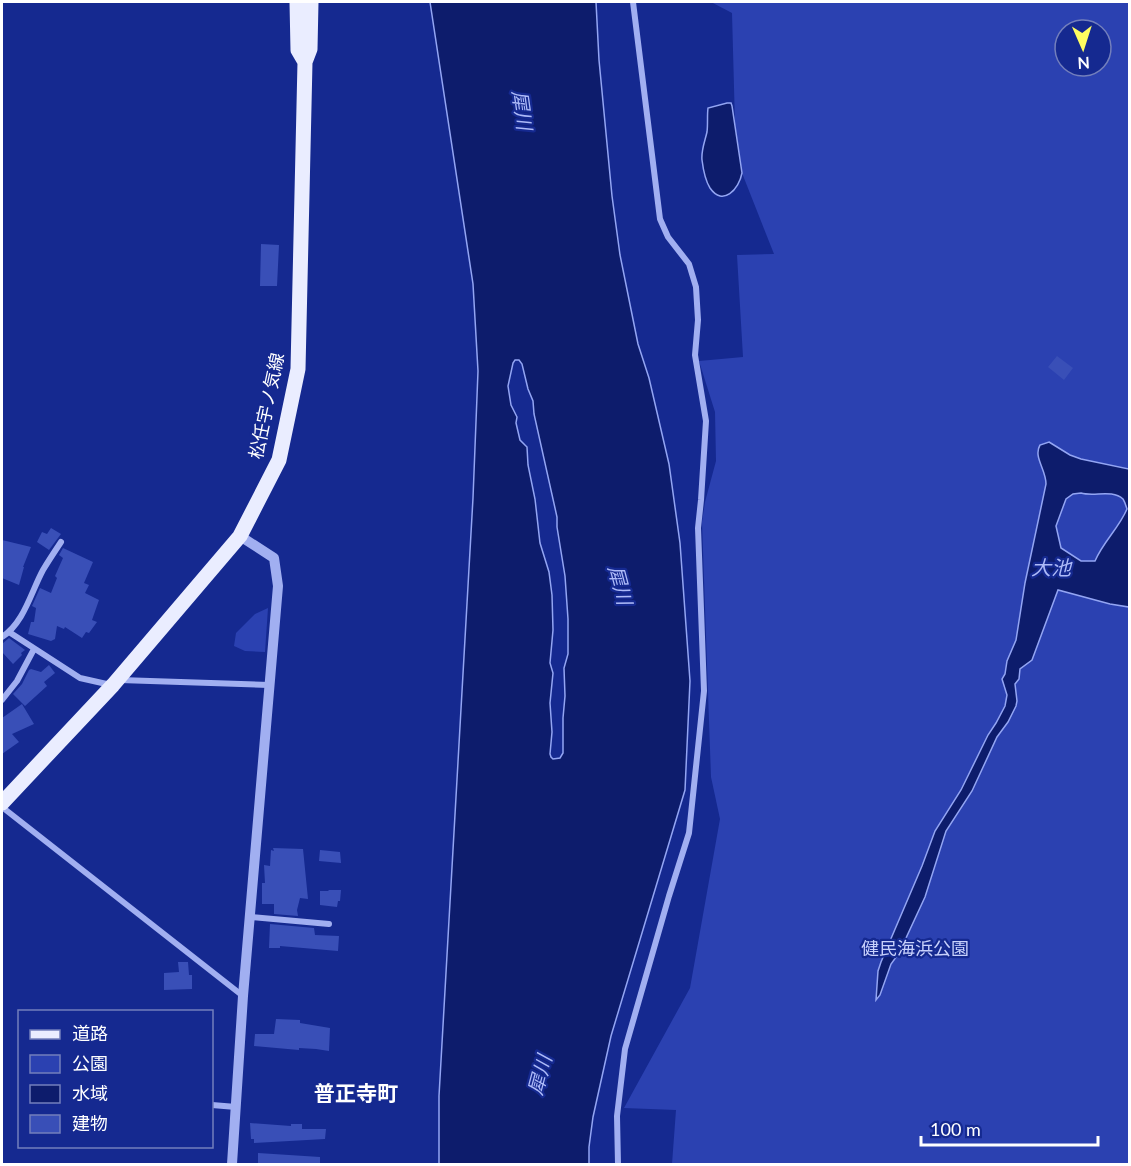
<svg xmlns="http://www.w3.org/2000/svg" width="1131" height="1166" viewBox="0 0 1131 1166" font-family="Lato,'Noto Sans JP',sans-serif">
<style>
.green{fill:#2b41b1;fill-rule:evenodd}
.water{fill:#0d1c6c;stroke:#93a5f3;stroke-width:1.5;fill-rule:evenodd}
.building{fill:#394fb7}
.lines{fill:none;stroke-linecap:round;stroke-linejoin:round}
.minor{stroke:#a1aff1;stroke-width:6}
.tertiary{stroke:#a1aff1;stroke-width:10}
.primary{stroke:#eaedff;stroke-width:15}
.labels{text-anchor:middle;stroke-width:4.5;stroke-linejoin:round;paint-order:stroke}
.street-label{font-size:18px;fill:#fff;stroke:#152990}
.park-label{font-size:18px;fill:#c8d1fc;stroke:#152990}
.water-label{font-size:20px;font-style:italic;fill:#adbaf8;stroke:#152990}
.quarter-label{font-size:21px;font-weight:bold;fill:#fff;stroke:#152990}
</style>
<rect width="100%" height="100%" fill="#152990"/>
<path class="green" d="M 711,2 L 1129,2 L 1129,1164 L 672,1164 L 676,1110 L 624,1108 L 690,988 L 720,819 L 711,777 L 702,522 L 705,502 L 716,461 L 715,412 L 699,361 L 743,357 L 737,255 L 774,254 L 742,173 L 735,124 L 732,13 ZM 1065,30 L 1101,30 L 1101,66 L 1065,66 Z
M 268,608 L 265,652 L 245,651 L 234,646 L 236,633 L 255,614 Z"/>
<path class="water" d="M 430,2 L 596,2 L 599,60 L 612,196 L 620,255 L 638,344 L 649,378 L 669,464 L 680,543 L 690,681 L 685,790 L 611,1036 L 593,1117 L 589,1147 L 589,1164 L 439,1164 L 439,1096 L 473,498 L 478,371 L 473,284 ZM 515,360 L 519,360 L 522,364 L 528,389 L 533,401 L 534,414 L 557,517 L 557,527 L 565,576 L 568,619 L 568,654 L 564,668 L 565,696 L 563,718 L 563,753 L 560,758 L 553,759 L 551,757 L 550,754 L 552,732 L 550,703 L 553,673 L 550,663 L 553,630 L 552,595 L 549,572 L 540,543 L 535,499 L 528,465 L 527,447 L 520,440 L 516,423 L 517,417 L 511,405 L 508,386 L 513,363 Z
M 727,103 L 731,103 L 732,106 L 742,173 C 739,189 723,207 710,188 C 705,180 703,168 702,160 C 701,150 705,141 707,132 C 708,124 707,116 708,108 Z
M 1049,442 L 1070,455 L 1081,459 L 1129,469 L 1129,607 L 1110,604 L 1058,590 L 1032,660 L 1020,669 L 1019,679 L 1015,684 L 1017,701 L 1016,706 L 1008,722 L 997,737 L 972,791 L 946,831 L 925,897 L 899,953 L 891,964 L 880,995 L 876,1000 L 878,971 L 881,962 L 922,866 L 935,831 L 961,790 L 988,735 L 996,723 L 1005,706 L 1007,695 L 1002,679 L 1005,674 L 1007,661 L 1016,640 L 1025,583 L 1046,484 C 1046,469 1033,457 1040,445 ZM 1081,493 C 1094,497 1112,489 1123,499 C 1125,502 1126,506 1127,509 C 1119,528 1103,542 1095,561 L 1081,561 L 1061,548 L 1056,526 L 1066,499 L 1073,494 Z"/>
<path class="building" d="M 261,244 L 279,245 L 277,286 L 260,286 Z
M 1057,356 L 1073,368 L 1064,380 L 1048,367 Z
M 51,528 L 61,534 L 49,550 L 37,542 L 42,532 L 47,534 Z
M 2,540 L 31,547 L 23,567 L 24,567 L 19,585 L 2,578 Z
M 63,548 L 93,562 L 84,583 L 89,585 L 85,593 L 99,600 L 92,620 L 97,622 L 89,633 L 86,632 L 82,638 L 65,627 L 64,629 L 57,626 L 55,639 L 51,641 L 28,634 L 31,622 L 34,622 L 36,608 L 32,606 L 40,588 L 51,593 L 57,578 L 55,576 L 63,558 L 59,555 Z
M 9,638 L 25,650 L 21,653 L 22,655 L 13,664 L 2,652 L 2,644 Z
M 49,665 L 55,673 L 44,682 L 47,686 L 25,706 L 13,694 L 22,684 L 29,670 L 31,669 L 41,672 Z
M 22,704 L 34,724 L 12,734 L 19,742 L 2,754 L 2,718 Z
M 273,848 L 303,849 L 308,899 L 300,898 L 297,910 L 298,916 L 274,914 L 274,904 L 262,904 L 262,883 L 265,883 L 264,865 L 270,866 L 271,850 L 274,851 Z
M 320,850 L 340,852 L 341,863 L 319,861 Z
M 329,890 L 341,890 L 340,901 L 338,901 L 337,907 L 320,905 L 320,891 L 328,891 Z
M 270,924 L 314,928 L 315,935 L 339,936 L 338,951 L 280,946 L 280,948 L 269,948 Z
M 178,962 L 188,962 L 189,975 L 192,975 L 192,989 L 164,990 L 164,973 L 179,972 Z
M 276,1019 L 300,1020 L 300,1023 L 330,1028 L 329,1051 L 316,1049 L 299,1048 L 299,1050 L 254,1046 L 255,1034 L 274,1034 Z
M 250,1123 L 291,1126 L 291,1124 L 302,1124 L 302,1129 L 326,1129 L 325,1139 L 254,1143 L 254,1139 L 251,1139 Z
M 258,1153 L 320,1157 L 320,1164 L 258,1164 Z"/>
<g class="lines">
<path class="minor" d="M 9,632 L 80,678 L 111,685
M 2,637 C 24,623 31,592 43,570 C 49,560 55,551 61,542
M 120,680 L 269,685
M 2,700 L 17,681 L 34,649
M 2,807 L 243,996
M 250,917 L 329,924
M 212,1105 L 236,1107
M 618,1164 L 617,1116 L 625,1049 L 669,896 L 689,833 L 704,691 L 698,528 L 701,500 L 706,421 L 695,355 L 698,320 L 696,287 L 689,264 L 668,237 L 660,219 L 633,2"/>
<path class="tertiary" d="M 232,1164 L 243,996 L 278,586 L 274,558 L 240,536"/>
<path class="primary" d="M 297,2 L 298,50 L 305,62
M 2,803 L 113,685 L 240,536 L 279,460 L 298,369 L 305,62 L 310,49 L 311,2"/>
</g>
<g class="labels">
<g class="street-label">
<text transform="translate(267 406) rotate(-78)" y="6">松任宇ノ気線</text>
</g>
<g class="park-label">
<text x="915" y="955">健民海浜公園</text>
</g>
<g class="water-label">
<text transform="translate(522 110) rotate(82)" y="7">犀川</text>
<text x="1051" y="575">大池</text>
<text transform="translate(620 585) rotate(75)" y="7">犀川</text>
<text transform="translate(540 1075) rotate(-75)" y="7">犀川</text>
</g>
<g class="quarter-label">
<text x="356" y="1101">普正寺町</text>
</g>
</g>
<rect width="1131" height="1166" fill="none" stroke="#ffffff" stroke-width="6"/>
<rect x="18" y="1010" width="195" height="138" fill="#152990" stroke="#737fbc" stroke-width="1.5"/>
<rect x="30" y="1030" width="30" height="9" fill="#eaedff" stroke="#737fbc" stroke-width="1.5"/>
<text x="72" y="1040" font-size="18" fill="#ffffff">道路</text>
<rect x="30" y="1055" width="30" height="18" fill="#2b41b1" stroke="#737fbc" stroke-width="1.5"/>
<text x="72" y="1070" font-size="18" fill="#ffffff">公園</text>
<rect x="30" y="1085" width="30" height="18" fill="#0d1c6c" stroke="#737fbc" stroke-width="1.5"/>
<text x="72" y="1100" font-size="18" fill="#ffffff">水域</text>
<rect x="30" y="1115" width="30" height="18" fill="#394fb7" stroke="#737fbc" stroke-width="1.5"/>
<text x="72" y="1130" font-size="18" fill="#ffffff">建物</text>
<g transform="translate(1083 48) rotate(177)"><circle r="28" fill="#152990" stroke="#737fbc" stroke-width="1.5"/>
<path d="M0-4.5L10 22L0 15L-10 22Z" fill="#fffd60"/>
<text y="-9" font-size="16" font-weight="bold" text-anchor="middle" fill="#ffffff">N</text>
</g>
<path d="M921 1136v9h177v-9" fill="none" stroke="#ffffff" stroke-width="3"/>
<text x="930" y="1136" font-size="18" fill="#ffffff" stroke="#152990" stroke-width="4.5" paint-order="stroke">100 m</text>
</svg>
